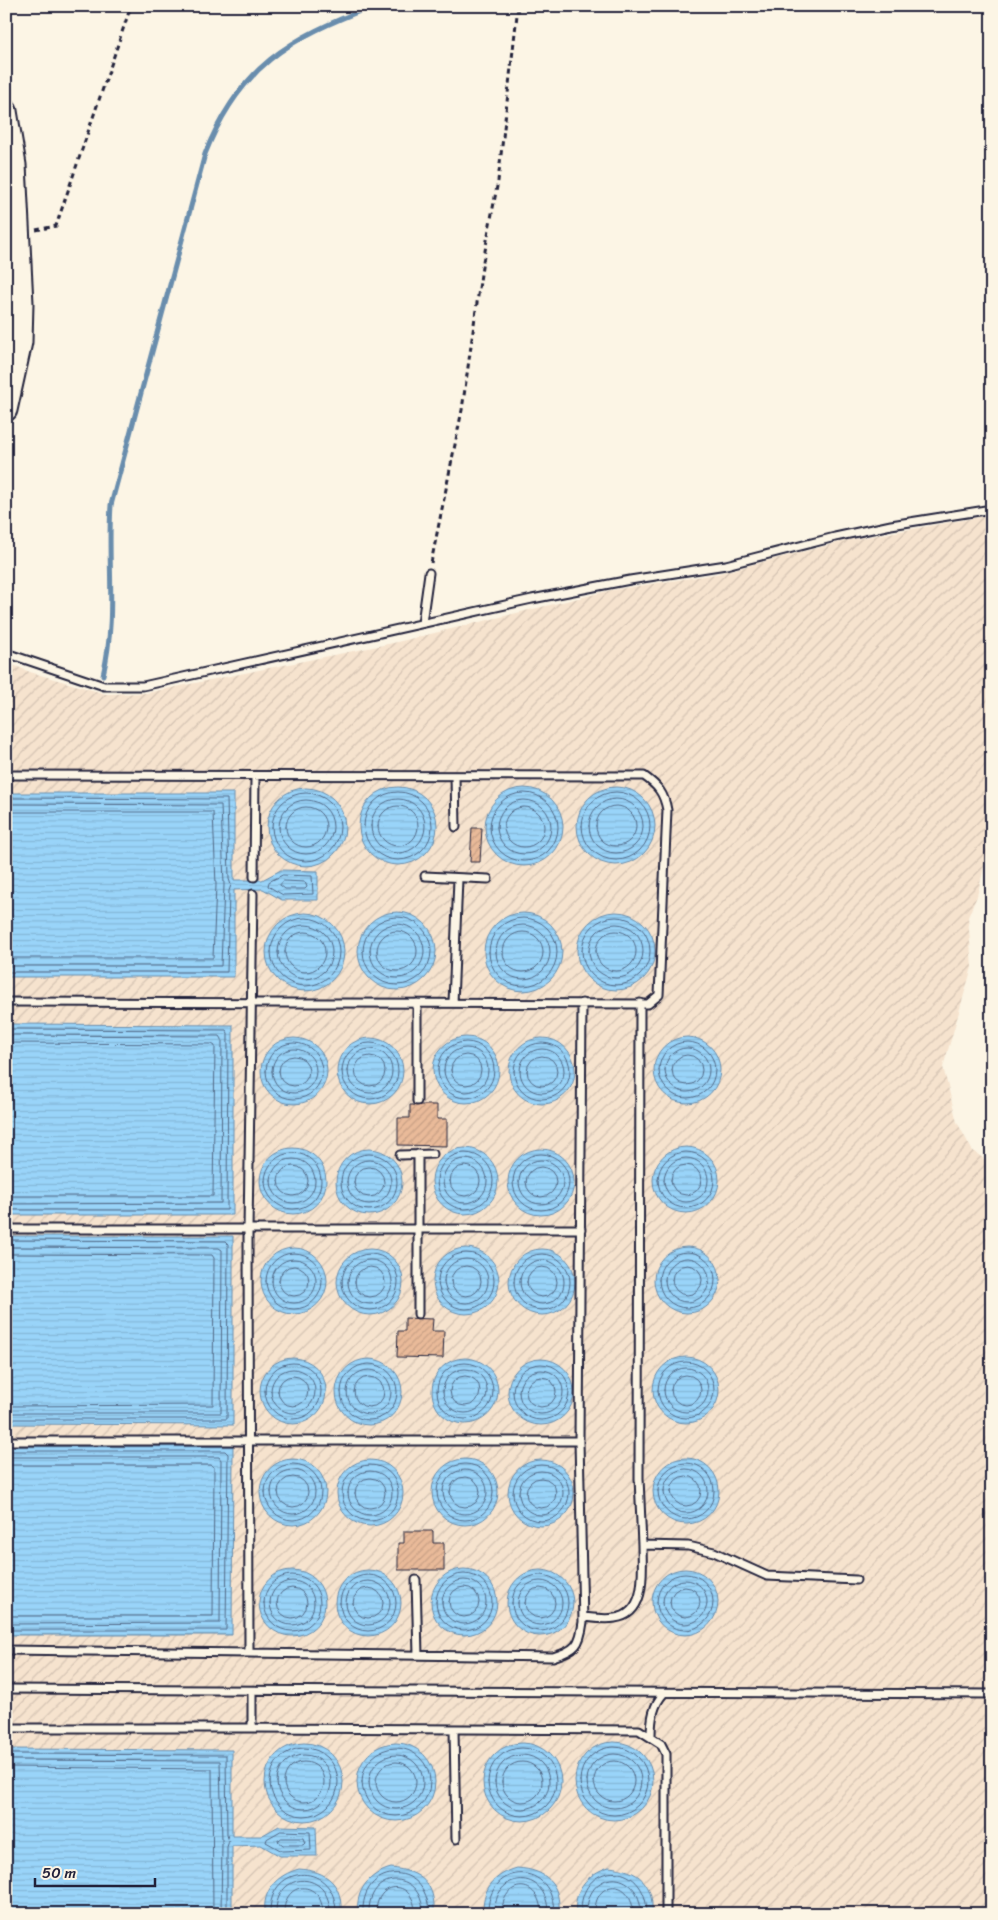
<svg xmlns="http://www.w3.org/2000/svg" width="998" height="1920" viewBox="0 0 998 1920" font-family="Sriracha,sans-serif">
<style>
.industrial{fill:url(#industrial-furrows)}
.water{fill:url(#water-rules);stroke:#698dad}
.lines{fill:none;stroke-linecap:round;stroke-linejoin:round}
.shore{stroke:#526987;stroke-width:1}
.stream{stroke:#698dad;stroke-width:5}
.building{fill:url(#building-hatch);stroke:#22223b}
.lane-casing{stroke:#22223b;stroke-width:11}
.primary-casing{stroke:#22223b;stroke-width:25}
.path{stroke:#22223b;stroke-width:3;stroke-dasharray:5 4;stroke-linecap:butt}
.lane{stroke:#fcf5e5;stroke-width:7}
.primary{stroke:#fcf5e5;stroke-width:21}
</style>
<defs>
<pattern id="industrial-furrows" width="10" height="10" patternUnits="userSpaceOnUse" patternTransform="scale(1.25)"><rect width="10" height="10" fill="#f6e3ce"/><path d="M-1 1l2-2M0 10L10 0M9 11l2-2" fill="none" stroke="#d3c2b2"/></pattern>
<pattern id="water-rules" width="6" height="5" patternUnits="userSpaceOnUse" patternTransform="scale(1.25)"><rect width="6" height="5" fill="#99d4f9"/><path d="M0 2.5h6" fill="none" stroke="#84b6d6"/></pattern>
<pattern id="building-hatch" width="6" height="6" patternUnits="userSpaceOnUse" patternTransform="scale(1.25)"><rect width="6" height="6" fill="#e9ba99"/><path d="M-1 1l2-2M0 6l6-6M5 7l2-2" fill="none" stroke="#c8a085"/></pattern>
</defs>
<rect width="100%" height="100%" fill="#fcf5e5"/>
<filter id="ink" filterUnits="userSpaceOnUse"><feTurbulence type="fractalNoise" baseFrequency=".02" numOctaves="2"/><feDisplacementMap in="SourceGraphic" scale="10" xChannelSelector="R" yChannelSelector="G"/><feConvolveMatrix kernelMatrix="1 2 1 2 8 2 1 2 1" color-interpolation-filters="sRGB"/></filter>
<g filter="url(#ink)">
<path class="industrial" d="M 992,515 L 992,834 L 977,896 L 968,917 L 972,967 L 943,1067 L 957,1122 L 972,1150 L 992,1165 L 992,1914 L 6,1914 L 6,662 L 30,672 L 106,694 L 146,693 L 393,643 L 612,590 L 716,574 L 849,540 Z"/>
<path class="water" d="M577 826a39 39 0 1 1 78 0a39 39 0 1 1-78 0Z
M359 826a39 39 0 1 1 78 0a39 39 0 1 1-78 0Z
M267 827a39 39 0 1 1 78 0a39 39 0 1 1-78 0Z
M485 827a39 39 0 1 1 78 0a39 39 0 1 1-78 0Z
M 6,793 L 234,793 L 234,880 L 262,880 L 281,870 L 318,871 L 318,900 L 282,900 L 263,889 L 234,890 L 234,977 L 6,977 Z
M577 951a39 39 0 1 1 78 0a39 39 0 1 1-78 0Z
M358 951a39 39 0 1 1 78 0a39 39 0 1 1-78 0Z
M484 952a39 39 0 1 1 78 0a39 39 0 1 1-78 0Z
M266 952a39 39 0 1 1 78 0a39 39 0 1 1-78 0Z
M 6,1024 L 233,1025 L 233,1215 L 6,1215 Z
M433 1070a33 33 0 1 1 66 0a33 33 0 1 1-66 0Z
M654 1070a33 33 0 1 1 66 0a33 33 0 1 1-66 0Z
M509 1071a33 33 0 1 1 66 0a33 33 0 1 1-66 0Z
M261 1071a33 33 0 1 1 66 0a33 33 0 1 1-66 0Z
M337 1071a33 33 0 1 1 66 0a33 33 0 1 1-66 0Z
M653 1180a33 33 0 1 1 66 0a33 33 0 1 1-66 0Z
M432 1181a33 33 0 1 1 66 0a33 33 0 1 1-66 0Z
M260 1181a33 33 0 1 1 66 0a33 33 0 1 1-66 0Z
M508 1182a33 33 0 1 1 66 0a33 33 0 1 1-66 0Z
M336 1182a33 33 0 1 1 66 0a33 33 0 1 1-66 0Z
M 6,1236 L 233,1236 L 233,1425 L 6,1424 Z
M654 1280a33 33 0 1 1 66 0a33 33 0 1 1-66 0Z
M433 1281a33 33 0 1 1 66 0a33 33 0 1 1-66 0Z
M261 1281a33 33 0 1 1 66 0a33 33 0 1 1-66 0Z
M509 1282a33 33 0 1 1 66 0a33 33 0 1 1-66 0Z
M337 1282a33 33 0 1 1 66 0a33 33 0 1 1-66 0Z
M653 1390a33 33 0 1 1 66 0a33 33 0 1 1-66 0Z
M260 1391a33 33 0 1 1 66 0a33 33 0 1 1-66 0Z
M432 1391a33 33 0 1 1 66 0a33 33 0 1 1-66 0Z
M336 1392a33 33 0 1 1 66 0a33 33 0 1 1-66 0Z
M508 1392a33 33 0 1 1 66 0a33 33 0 1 1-66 0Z
M 6,1446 L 233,1446 L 232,1635 L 6,1635 Z
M653 1491a33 33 0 1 1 66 0a33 33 0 1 1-66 0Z
M260 1492a33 33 0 1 1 66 0a33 33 0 1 1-66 0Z
M432 1492a33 33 0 1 1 66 0a33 33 0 1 1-66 0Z
M337 1493a33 33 0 1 1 66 0a33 33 0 1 1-66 0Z
M508 1493a33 33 0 1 1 66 0a33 33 0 1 1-66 0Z
M652 1602a33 33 0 1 1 66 0a33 33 0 1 1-66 0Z
M431 1602a33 33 0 1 1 66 0a33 33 0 1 1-66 0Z
M507 1603a33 33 0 1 1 66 0a33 33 0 1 1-66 0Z
M335 1603a33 33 0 1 1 66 0a33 33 0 1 1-66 0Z
M259 1603a33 33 0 1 1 66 0a33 33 0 1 1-66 0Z
M575 1781a39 39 0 1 1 78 0a39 39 0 1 1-78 0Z
M357 1782a39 39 0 1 1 78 0a39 39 0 1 1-78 0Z
M265 1782a39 39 0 1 1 78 0a39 39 0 1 1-78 0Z
M483 1782a39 39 0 1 1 78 0a39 39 0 1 1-78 0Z
M 6,1749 L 232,1750 L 232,1836 L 261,1836 L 279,1826 L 316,1827 L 317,1856 L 280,1856 L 261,1845 L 232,1846 L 232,1914 L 6,1914 Z
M 609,1867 C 639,1870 654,1883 652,1914 L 576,1914 C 573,1890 587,1874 609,1867 Z
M 391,1868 C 420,1871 436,1883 434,1914 L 358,1914 C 355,1890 369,1874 391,1868 Z
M 517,1868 C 546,1870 561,1883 559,1914 L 484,1914 C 480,1890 495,1874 517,1868 Z
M 299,1869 C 327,1871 343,1884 341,1914 L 265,1914 C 262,1890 277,1875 299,1869 Z"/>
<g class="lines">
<path class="shore" d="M582 826a34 34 0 1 1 68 0a34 34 0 1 1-68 0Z
M364 826a34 34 0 1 1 68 0a34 34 0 1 1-68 0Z
M272 827a34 34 0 1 1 68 0a34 34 0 1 1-68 0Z
M490 827a34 34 0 1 1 68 0a34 34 0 1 1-68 0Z
M 6,798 L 227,799 L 229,879 L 231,885 L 229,891 L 227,972 L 6,972
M589 826a27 27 0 1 1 54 0a27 27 0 1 1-54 0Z
M371 826a27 27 0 1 1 54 0a27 27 0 1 1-54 0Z
M279 827a27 27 0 1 1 54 0a27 27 0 1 1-54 0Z
M497 827a27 27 0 1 1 54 0a27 27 0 1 1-54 0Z
M 6,804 L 221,805 L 224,885 L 221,966 L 6,966
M596 826a20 20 0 1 1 40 0a20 20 0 1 1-40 0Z
M378 826a20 20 0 1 1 40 0a20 20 0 1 1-40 0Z
M286 827a20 20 0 1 1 40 0a20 20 0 1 1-40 0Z
M504 827a20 20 0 1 1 40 0a20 20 0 1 1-40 0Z
M 6,812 L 213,812 L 216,885 L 213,958 L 6,958
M 283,875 L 312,876 L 313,894 L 283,895 L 268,886 L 269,882 Z
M 284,881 L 305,882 L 307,887 L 305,889 L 285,889 L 280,885 Z
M582 951a34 34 0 1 1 68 0a34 34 0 1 1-68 0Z
M363 951a34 34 0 1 1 68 0a34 34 0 1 1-68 0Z
M489 952a34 34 0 1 1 68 0a34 34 0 1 1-68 0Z
M271 952a34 34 0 1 1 68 0a34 34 0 1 1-68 0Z
M589 951a27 27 0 1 1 54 0a27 27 0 1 1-54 0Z
M370 951a27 27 0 1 1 54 0a27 27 0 1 1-54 0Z
M496 952a27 27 0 1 1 54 0a27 27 0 1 1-54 0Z
M278 952a27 27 0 1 1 54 0a27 27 0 1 1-54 0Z
M596 951a20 20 0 1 1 40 0a20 20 0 1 1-40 0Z
M377 951a20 20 0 1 1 40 0a20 20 0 1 1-40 0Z
M503 952a20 20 0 1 1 40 0a20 20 0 1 1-40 0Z
M285 952a20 20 0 1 1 40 0a20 20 0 1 1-40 0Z
M 6,1029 L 226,1030 L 228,1033 L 227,1210 L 6,1210
M 6,1035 L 220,1036 L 222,1039 L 221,1203 L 6,1204
M438 1070a28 28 0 1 1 56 0a28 28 0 1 1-56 0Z
M659 1070a28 28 0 1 1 56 0a28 28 0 1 1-56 0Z
M514 1071a28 28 0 1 1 56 0a28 28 0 1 1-56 0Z
M266 1071a28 28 0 1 1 56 0a28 28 0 1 1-56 0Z
M342 1071a28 28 0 1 1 56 0a28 28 0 1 1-56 0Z
M 6,1043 L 212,1044 L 215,1046 L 213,1196 L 6,1196
M444 1070a22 22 0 1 1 44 0a22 22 0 1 1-44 0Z
M665 1070a22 22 0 1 1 44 0a22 22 0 1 1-44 0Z
M520 1071a22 22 0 1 1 44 0a22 22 0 1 1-44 0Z
M272 1071a22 22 0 1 1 44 0a22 22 0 1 1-44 0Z
M348 1071a22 22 0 1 1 44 0a22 22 0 1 1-44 0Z
M451 1070a15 15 0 1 1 30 0a15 15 0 1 1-30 0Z
M672 1070a15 15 0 1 1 30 0a15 15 0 1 1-30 0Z
M527 1071a15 15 0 1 1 30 0a15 15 0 1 1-30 0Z
M279 1071a15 15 0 1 1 30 0a15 15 0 1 1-30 0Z
M355 1071a15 15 0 1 1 30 0a15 15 0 1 1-30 0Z
M658 1180a28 28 0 1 1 56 0a28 28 0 1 1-56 0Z
M437 1181a28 28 0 1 1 56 0a28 28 0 1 1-56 0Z
M265 1181a28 28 0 1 1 56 0a28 28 0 1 1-56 0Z
M513 1182a28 28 0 1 1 56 0a28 28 0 1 1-56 0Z
M341 1182a28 28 0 1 1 56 0a28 28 0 1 1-56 0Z
M664 1180a22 22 0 1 1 44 0a22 22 0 1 1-44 0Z
M443 1181a22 22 0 1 1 44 0a22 22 0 1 1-44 0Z
M271 1181a22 22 0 1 1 44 0a22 22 0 1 1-44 0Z
M519 1182a22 22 0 1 1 44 0a22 22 0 1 1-44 0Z
M347 1182a22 22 0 1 1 44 0a22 22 0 1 1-44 0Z
M671 1180a15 15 0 1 1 30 0a15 15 0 1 1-30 0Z
M450 1181a15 15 0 1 1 30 0a15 15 0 1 1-30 0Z
M278 1181a15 15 0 1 1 30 0a15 15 0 1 1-30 0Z
M526 1182a15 15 0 1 1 30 0a15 15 0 1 1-30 0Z
M354 1182a15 15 0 1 1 30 0a15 15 0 1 1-30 0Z
M 6,1240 L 225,1241 L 228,1244 L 227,1419 L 6,1419
M 6,1247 L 219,1248 L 222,1250 L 221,1413 L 6,1413
M659 1280a28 28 0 1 1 56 0a28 28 0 1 1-56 0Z
M438 1281a28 28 0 1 1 56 0a28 28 0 1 1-56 0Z
M266 1281a28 28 0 1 1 56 0a28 28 0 1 1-56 0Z
M514 1282a28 28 0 1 1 56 0a28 28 0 1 1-56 0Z
M342 1282a28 28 0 1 1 56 0a28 28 0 1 1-56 0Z
M 6,1254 L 212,1255 L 214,1258 L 213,1405 L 6,1406
M665 1280a22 22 0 1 1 44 0a22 22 0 1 1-44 0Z
M444 1281a22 22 0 1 1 44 0a22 22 0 1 1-44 0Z
M272 1281a22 22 0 1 1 44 0a22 22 0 1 1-44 0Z
M520 1282a22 22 0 1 1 44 0a22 22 0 1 1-44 0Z
M348 1282a22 22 0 1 1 44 0a22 22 0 1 1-44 0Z
M672 1280a15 15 0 1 1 30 0a15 15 0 1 1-30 0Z
M451 1281a15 15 0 1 1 30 0a15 15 0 1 1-30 0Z
M279 1281a15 15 0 1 1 30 0a15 15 0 1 1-30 0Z
M527 1282a15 15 0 1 1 30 0a15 15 0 1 1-30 0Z
M355 1282a15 15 0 1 1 30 0a15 15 0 1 1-30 0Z
M658 1390a28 28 0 1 1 56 0a28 28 0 1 1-56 0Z
M265 1391a28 28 0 1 1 56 0a28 28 0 1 1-56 0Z
M437 1391a28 28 0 1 1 56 0a28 28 0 1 1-56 0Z
M341 1392a28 28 0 1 1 56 0a28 28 0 1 1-56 0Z
M513 1392a28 28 0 1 1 56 0a28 28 0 1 1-56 0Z
M664 1390a22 22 0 1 1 44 0a22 22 0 1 1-44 0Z
M271 1391a22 22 0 1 1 44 0a22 22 0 1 1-44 0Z
M443 1391a22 22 0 1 1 44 0a22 22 0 1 1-44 0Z
M347 1392a22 22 0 1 1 44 0a22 22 0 1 1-44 0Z
M519 1392a22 22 0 1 1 44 0a22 22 0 1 1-44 0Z
M671 1390a15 15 0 1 1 30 0a15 15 0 1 1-30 0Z
M278 1391a15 15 0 1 1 30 0a15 15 0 1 1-30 0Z
M450 1391a15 15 0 1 1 30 0a15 15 0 1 1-30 0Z
M354 1392a15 15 0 1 1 30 0a15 15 0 1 1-30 0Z
M526 1392a15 15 0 1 1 30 0a15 15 0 1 1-30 0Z
M 6,1451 L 225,1451 L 228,1454 L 226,1630 L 6,1630
M 6,1457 L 219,1457 L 221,1460 L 220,1623 L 6,1624
M658 1491a28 28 0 1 1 56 0a28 28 0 1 1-56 0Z
M265 1492a28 28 0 1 1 56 0a28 28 0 1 1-56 0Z
M437 1492a28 28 0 1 1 56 0a28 28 0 1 1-56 0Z
M342 1493a28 28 0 1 1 56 0a28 28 0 1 1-56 0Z
M513 1493a28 28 0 1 1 56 0a28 28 0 1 1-56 0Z
M 6,1465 L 211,1465 L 214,1467 L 213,1616 L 6,1616
M664 1491a22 22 0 1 1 44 0a22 22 0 1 1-44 0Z
M271 1492a22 22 0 1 1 44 0a22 22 0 1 1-44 0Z
M443 1492a22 22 0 1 1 44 0a22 22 0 1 1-44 0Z
M348 1493a22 22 0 1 1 44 0a22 22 0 1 1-44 0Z
M519 1493a22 22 0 1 1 44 0a22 22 0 1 1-44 0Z
M671 1491a15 15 0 1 1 30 0a15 15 0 1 1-30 0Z
M278 1492a15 15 0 1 1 30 0a15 15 0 1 1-30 0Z
M450 1492a15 15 0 1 1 30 0a15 15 0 1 1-30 0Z
M355 1493a15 15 0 1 1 30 0a15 15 0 1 1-30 0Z
M526 1493a15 15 0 1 1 30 0a15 15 0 1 1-30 0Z
M657 1602a28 28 0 1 1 56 0a28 28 0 1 1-56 0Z
M436 1602a28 28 0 1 1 56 0a28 28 0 1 1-56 0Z
M512 1603a28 28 0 1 1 56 0a28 28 0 1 1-56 0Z
M340 1603a28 28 0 1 1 56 0a28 28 0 1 1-56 0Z
M264 1603a28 28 0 1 1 56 0a28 28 0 1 1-56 0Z
M663 1602a22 22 0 1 1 44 0a22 22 0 1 1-44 0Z
M442 1602a22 22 0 1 1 44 0a22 22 0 1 1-44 0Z
M518 1603a22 22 0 1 1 44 0a22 22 0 1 1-44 0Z
M346 1603a22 22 0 1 1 44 0a22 22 0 1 1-44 0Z
M270 1603a22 22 0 1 1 44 0a22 22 0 1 1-44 0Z
M670 1602a15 15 0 1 1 30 0a15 15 0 1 1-30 0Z
M449 1602a15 15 0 1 1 30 0a15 15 0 1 1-30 0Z
M525 1603a15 15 0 1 1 30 0a15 15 0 1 1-30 0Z
M353 1603a15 15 0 1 1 30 0a15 15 0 1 1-30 0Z
M277 1603a15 15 0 1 1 30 0a15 15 0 1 1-30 0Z
M580 1781a34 34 0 1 1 68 0a34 34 0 1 1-68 0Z
M362 1782a34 34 0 1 1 68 0a34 34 0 1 1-68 0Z
M270 1782a34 34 0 1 1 68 0a34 34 0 1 1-68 0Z
M488 1782a34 34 0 1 1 68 0a34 34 0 1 1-68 0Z
M587 1781a27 27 0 1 1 54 0a27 27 0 1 1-54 0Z
M 6,1754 L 226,1755 L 227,1835 L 229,1841 L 227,1847 L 227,1914
M369 1782a27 27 0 1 1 54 0a27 27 0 1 1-54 0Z
M277 1782a27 27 0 1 1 54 0a27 27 0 1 1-54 0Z
M495 1782a27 27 0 1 1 54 0a27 27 0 1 1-54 0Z
M 6,1760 L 220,1761 L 222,1841 L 221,1914
M594 1781a20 20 0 1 1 40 0a20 20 0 1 1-40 0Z
M376 1782a20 20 0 1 1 40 0a20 20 0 1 1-40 0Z
M284 1782a20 20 0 1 1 40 0a20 20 0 1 1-40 0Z
M502 1782a20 20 0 1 1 40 0a20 20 0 1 1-40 0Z
M 6,1767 L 212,1769 L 213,1914
M 281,1831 L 310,1832 L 311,1850 L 282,1851 L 266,1842 L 267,1839 Z
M 282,1838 L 303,1838 L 305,1843 L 303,1845 L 283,1845 L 278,1841 Z
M 270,1914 C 268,1862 337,1860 336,1914
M 276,1914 C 274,1870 331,1868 330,1914
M 284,1914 C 283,1879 323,1879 323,1914
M 363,1914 C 360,1861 429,1859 429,1914
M 369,1914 C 367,1869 423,1868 423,1914
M 376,1914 C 375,1879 416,1878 415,1914
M 488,1914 C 486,1861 555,1859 554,1914
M 495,1914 C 492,1869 549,1867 548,1914
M 502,1914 C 501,1878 541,1877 541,1914
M 581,1914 C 578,1860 647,1857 647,1914
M 587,1914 C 585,1868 641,1866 641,1914
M 595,1914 C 593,1878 634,1877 633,1914"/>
<path class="stream" d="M 103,675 C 117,617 107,564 111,505 L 205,154 C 239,67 289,38 373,6"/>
</g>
<path class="building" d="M 472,828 L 482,828 L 480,862 L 470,862 Z
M 410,1105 L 437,1105 L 437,1119 L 447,1119 L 447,1146 L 398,1145 L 398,1118 L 410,1118 Z
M 405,1318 L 433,1319 L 432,1331 L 444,1331 L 443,1358 L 397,1357 L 398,1331 L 405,1331 Z
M 404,1531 L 433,1531 L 433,1543 L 444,1543 L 444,1570 L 398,1570 L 398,1543 L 404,1543 Z"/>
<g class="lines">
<g class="lane-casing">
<path id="lane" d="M 422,623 L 429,573
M 6,653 L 104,686 L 143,686 L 532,599 L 630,580 L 726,565 L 835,537 L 891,525 L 992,509
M 6,775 L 644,776 C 658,786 664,793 667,810 L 659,995 L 648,1004 L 6,1002
M 455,776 L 456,827
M 425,876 L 488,879
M 254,877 L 255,776
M 417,1003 L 417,1101
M 453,1003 L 458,879
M 640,1003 L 639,1478 L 642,1545
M 400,1155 L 433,1154
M 6,1229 L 581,1229
M 418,1314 L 418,1154
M 6,1441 L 579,1441 L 582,1003
M 416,1580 L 418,1655
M 583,1617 C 593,1618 605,1620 615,1618 C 648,1614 642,1569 642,1545 L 688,1546 L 714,1552 L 767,1576 L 856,1580
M 6,1650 L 249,1653 L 248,1229 L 253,894
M 249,1653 L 553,1657 C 576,1650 580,1645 583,1622 L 579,1441
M 6,1689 L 992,1694
M 6,1728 L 252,1728 L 252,1691
M 252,1728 L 639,1730 L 661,1744 L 666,1754 L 666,1914
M 454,1729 L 456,1839
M 651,1736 C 651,1719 653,1705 664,1693"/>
</g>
<g class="primary-casing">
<path id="primary" d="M 6,111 L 15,165 L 22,303 L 21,342 L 6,410"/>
</g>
<path class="path" d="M 36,230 L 56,226 L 131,6
M 431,563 L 462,410 L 482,267 L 498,181 L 518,6"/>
<use href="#lane" class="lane"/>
<use href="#primary" class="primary"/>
</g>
</g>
<rect width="998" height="1920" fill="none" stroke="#fcf5e5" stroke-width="25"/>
<rect x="12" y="12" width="973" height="1895" fill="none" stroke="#22223b" stroke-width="2" filter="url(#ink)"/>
<path d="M35 1878v8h120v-8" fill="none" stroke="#22223b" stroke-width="2.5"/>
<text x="42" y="1878" font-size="15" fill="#22223b" stroke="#fcf5e5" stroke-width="4" paint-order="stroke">50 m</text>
</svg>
